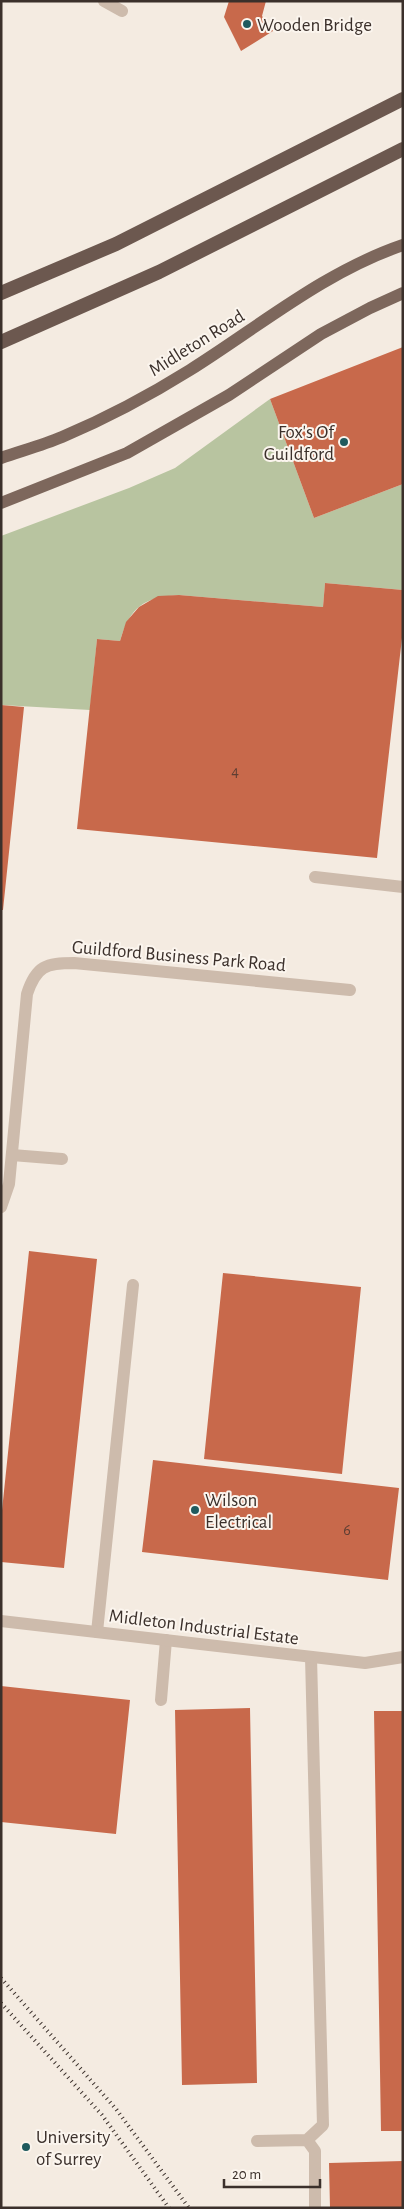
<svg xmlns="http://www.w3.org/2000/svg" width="404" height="2209" viewBox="0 0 404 2209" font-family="'Alegreya Sans',sans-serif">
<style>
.green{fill:#b8c4a0}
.building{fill:#c8694b}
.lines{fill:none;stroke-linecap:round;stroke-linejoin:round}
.service{stroke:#cdbbac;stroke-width:12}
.minor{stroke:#cdbbac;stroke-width:12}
.primary{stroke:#7d675c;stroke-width:12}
.trunk{stroke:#6c584f;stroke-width:14}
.rail{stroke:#3b302b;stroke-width:4;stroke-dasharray:1 4;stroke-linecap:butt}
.poi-dot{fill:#1f5a5e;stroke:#fbf5ee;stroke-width:2}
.labels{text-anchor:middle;stroke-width:4;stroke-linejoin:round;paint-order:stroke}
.number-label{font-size:16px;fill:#5e3e33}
.poi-label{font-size:19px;fill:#3b302b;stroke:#fbf5ee;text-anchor:start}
.street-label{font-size:19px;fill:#3b302b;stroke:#fbf5ee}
</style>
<rect width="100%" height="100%" fill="#f4ebe1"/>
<path class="green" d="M 270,399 L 314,518 L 403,484 L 403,590 L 325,583 L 323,607 L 179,595 C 144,597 130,607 120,641 L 97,639 L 90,710 L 1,705 L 1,536 L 129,488 L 175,468 Z"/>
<path class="building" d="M 229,1 L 266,1 L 262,16 L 273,31 L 241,51 L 224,17 Z
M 403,347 L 403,484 L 314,518 L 270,399 Z
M 325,583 L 403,590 L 403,629 L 377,858 L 77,829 L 97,639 L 120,641 L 126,622 L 139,607 L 158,596 L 179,595 L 323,607 Z
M 1,705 L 24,707 L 3,910 L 1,910 Z
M 29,1251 L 97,1259 L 64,1568 L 1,1562 L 1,1520 Z
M 223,1273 L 361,1287 L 342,1474 L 204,1459 Z
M 153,1460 L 399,1488 L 388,1580 L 142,1552 Z
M 1,1686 L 130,1700 L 116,1834 L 1,1822 Z
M 250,1708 L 257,2083 L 182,2085 L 175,1710 Z
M 374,1711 L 403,1711 L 403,2131 L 381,2131 Z
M 403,2161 L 403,2208 L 330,2208 L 329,2163 Z"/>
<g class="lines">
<path class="service" d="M 104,1 L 122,11
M 315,877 L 403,887
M 12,1155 L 62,1159
M 1,1207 L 9,1184 L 27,994 C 36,966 46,963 74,963 L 350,990
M 97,1632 L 133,1285
M 161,1700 L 166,1640
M 307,2140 L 315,2151 L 315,2208
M 257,2141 L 307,2140 L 323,2125 L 311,1657"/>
<path class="minor" d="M 1,1621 L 365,1663 L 403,1657"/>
<path class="primary" d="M 1,458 C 21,451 43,445 62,437 C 107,418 150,395 190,370 C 260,326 324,272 403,245
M 1,503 L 127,453 L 229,395 L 321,334 L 370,308 L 403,293"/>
<path class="trunk" d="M 1,293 L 116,244 L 403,99
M 1,342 L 159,272 L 403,149"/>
<path class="rail" d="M 1,1978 L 116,2109 L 189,2208
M 1,2003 L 102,2115 L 169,2208"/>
</g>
<g class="poi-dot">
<circle cx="247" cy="24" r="5"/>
<circle cx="344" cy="442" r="5"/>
<circle cx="195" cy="1510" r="5"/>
<circle cx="26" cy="2147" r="5"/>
</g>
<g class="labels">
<g class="number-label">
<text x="235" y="776">4</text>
<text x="347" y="1535">6</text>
</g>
<g class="poi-label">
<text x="257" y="31">Wooden Bridge</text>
<text x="334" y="438" text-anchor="end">Fox's Of<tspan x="334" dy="22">Guildford</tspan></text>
<text x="205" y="1506">Wilson<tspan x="205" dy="22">Electrical</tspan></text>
<text x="36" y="2143">University<tspan x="36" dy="22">of Surrey</tspan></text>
</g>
<g class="street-label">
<text transform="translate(196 342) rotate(-32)" y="7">Midleton Road</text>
<text transform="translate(179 955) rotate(5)" y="7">Guildford Business Park Road</text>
<text transform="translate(204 1626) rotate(7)" y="7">Midleton Industrial Estate</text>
</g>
</g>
<rect width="404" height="2209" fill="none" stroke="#3b302b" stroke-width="5"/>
<path d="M224 2179v8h96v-8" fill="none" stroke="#3b302b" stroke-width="2.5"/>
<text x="232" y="2179" font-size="15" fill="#3b302b" stroke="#fbf5ee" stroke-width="4" paint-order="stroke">20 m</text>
</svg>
